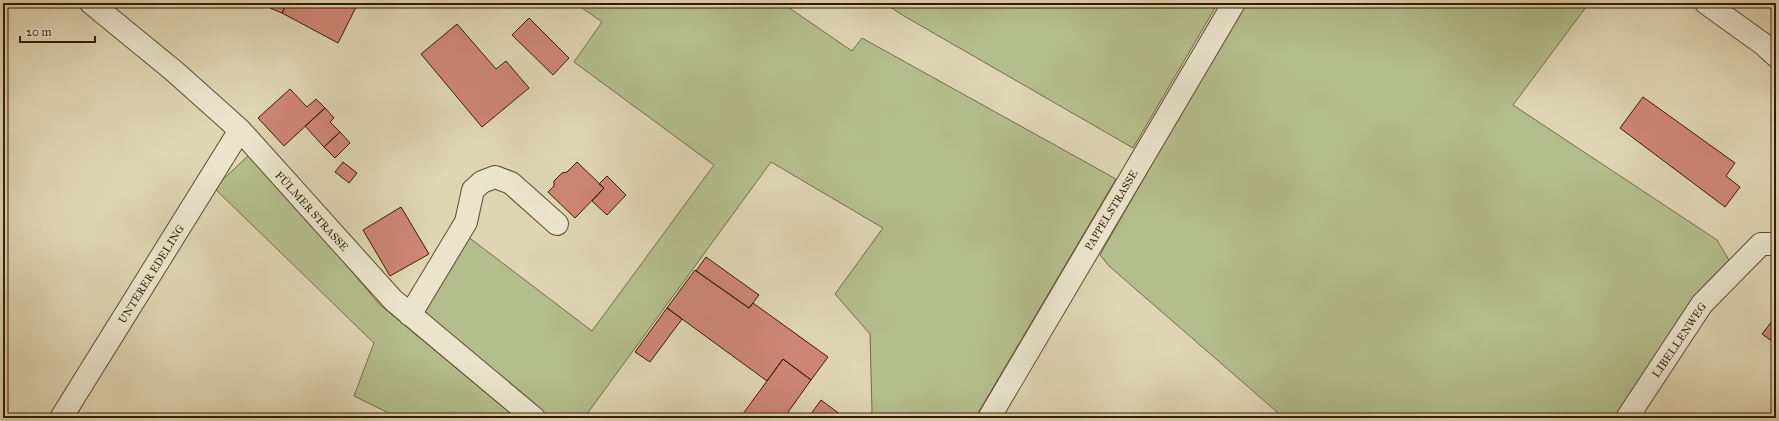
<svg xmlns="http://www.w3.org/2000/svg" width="1779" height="421" viewBox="0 0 1779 421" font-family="'IM FELL Great Primer',serif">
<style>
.green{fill:#b3bd8b;stroke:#746d46}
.building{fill:#ce8675;stroke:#341d00}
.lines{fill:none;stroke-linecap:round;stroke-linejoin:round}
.minor-casing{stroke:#5f4b2c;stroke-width:24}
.minor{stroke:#eae4cd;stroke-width:22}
.labels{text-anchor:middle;stroke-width:3;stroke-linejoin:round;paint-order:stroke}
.street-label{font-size:11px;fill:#341d00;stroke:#eae4cd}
</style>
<rect width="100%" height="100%" fill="#dfd5b2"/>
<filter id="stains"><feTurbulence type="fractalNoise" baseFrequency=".005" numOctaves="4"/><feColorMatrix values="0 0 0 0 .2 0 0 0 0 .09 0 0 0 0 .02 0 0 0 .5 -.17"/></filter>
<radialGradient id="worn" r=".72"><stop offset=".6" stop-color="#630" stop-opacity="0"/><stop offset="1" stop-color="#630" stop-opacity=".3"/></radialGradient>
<path class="green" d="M 575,3 L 782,3 L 852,51 L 862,38 L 1116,179 L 975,418 L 870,418 L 872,411 L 870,334 L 835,294 L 883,228 L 771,162 L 584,418 L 545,418 L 436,329 L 423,307 L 467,236 L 592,331 L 714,165 L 574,62 L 602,22 Z
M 884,3 L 1218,3 L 1133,148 L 904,16 Z
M 1246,3 L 1589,3 L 1513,105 L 1717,240 L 1732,265 L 1616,418 L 1284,418 L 1109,266 L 1100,255 L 1218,48 Z
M 252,152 L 379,304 L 516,418 L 399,418 L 354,396 L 374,343 L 214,188 Z"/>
<path class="building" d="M 267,3 L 287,3 L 282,13 L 270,8 Z
M 287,3 L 358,3 L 338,43 L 282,13 Z
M 529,18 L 569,58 L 553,75 L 512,35 Z
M 457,24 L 496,69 L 506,61 L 529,88 L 482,127 L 421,54 Z
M 290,89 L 307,107 L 316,99 L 325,108 L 284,146 L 258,118 Z
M 1643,97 L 1735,163 L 1726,176 L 1740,187 L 1725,207 L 1620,128 Z
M 325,108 L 334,118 L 330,122 L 340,132 L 324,147 L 305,126 Z
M 340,132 L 350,143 L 335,158 L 324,147 Z
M 343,162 L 357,173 L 349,183 L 335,172 Z
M 577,162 L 604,188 L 575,218 L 548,192 L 554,186 L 554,181 L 562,173 L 567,172 Z
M 607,176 L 626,195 L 607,215 L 592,201 L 604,188 L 599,184 Z
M 401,207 L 429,254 L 390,276 L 363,230 Z
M 706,257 L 759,295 L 749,308 L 696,271 Z
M 695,270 L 749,308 L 753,303 L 828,357 L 811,380 L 783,359 L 767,381 L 667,308 Z
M 667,308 L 682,319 L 650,362 L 635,352 Z
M 1776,316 L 1776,344 L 1762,334 Z
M 783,359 L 811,380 L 786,415 L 791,418 L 740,418 Z
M 821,400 L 845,418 L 808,418 Z"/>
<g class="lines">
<g class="minor-casing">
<path id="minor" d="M 91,3 L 174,71 L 240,130 L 393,300 L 534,418
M 1706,3 L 1763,44 L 1776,56
M 410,315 L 466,222 L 473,190 L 482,182 L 495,177 L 511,183 L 557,224
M 61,418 L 240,130
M 989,418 L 1234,3
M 1627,418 L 1702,304 L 1761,244 L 1776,244"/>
</g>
<use href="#minor" class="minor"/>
</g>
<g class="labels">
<g class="street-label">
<text transform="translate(1111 210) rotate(-59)" y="4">PAPPELSTRASSE</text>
<text transform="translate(312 211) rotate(48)" y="4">FÜLMER STRASSE</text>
<text transform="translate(151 274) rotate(-58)" y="4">UNTERER EDELING</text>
<text transform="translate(1679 340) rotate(-56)" y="4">LIBELLENWEG</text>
</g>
</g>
<rect width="1779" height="421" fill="none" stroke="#dfd5b2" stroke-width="16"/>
<rect x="4" y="4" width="1771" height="413" fill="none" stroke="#341d00" stroke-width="2"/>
<rect x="8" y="8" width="1763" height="405" fill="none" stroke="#341d00"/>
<path d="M20 36v6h75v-6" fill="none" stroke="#341d00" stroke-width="2"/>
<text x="26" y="36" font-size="12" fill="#341d00" stroke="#eae4cd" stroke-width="3" paint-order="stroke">20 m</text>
<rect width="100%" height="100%" filter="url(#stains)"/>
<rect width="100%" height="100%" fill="url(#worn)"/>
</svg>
